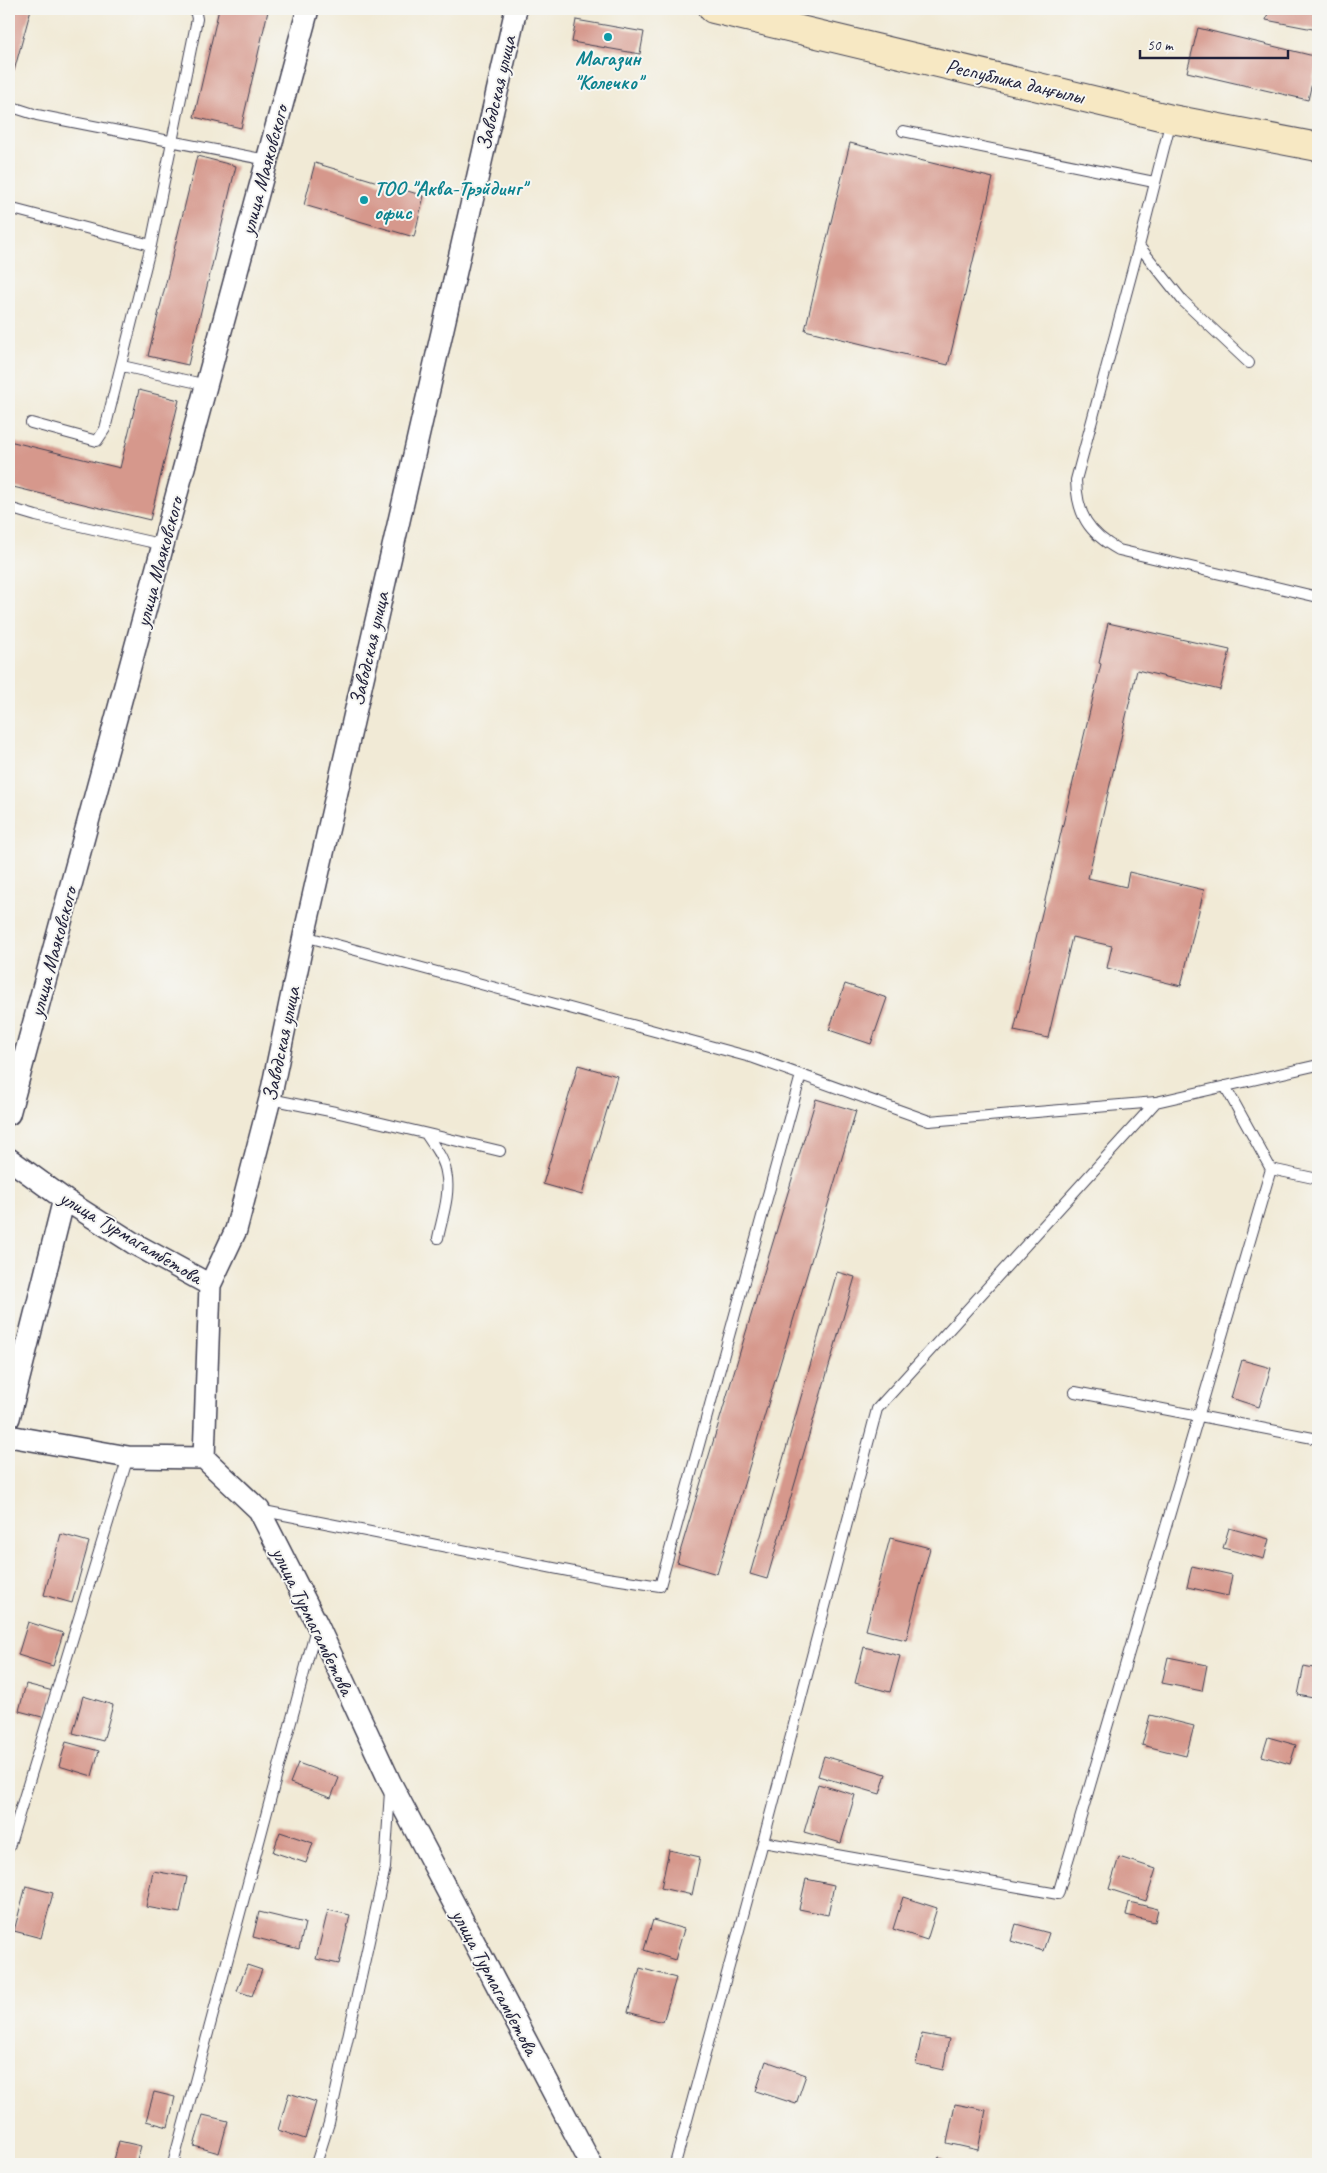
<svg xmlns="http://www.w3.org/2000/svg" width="1327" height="2173" viewBox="0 0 1327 2173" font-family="Caveat,sans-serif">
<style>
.building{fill:#d6988c}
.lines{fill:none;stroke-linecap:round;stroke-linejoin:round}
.service-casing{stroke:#414052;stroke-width:12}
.minor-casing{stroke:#414052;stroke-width:24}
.secondary-casing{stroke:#414052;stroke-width:30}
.service{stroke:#fff;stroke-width:10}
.minor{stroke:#fff;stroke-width:21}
.secondary{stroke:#f7e8c3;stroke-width:28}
.culture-dot{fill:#0f9aa8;stroke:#f6f6f2;stroke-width:2}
.labels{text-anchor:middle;stroke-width:4;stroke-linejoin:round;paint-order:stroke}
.culture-label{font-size:21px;font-weight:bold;fill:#0d838f;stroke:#f6f6f2}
.street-label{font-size:21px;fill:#22223b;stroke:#f6f6f2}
</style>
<rect width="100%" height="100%" fill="#f6f6f2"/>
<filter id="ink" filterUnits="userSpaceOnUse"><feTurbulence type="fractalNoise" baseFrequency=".02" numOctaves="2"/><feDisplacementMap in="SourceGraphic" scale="10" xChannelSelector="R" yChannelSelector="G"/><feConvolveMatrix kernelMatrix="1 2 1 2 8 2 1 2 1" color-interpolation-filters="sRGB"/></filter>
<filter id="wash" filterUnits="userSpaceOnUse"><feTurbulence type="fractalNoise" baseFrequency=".0096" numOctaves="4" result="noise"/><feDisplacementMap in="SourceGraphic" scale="20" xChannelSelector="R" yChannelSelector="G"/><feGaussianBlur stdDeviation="1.12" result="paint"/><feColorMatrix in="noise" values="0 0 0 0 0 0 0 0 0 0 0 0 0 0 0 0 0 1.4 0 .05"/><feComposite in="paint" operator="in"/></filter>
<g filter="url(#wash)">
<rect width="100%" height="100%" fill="#f1ead6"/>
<g id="blocks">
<path class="building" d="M 9,9 L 31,9 L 14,71 L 9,70 Z
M 219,9 L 261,9 L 268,11 L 241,128 L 194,117 Z
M 1269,9 L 1318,9 L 1318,30 L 1266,20 Z
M 576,20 L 644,32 L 640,54 L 572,42 Z
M 1198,28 L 1318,57 L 1308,100 L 1187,72 Z
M 850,143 L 993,178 L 948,365 L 805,330 Z
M 197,156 L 236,166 L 188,365 L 148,356 Z
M 315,163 L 424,196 L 414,237 L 304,205 Z
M 139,390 L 179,400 L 150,520 L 9,486 L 9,441 L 120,468 Z
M 1108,623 L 1230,650 L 1220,690 L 1137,670 L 1088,878 L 1126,887 L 1129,872 L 1204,890 L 1181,986 L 1107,968 L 1112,946 L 1072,937 L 1048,1038 L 1014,1031 L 1101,664 L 1099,663 Z
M 845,984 L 887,998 L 871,1044 L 829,1030 Z
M 578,1065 L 617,1076 L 582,1195 L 543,1184 Z
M 816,1099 L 856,1111 L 717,1574 L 677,1562 Z
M 837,1272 L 855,1277 L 767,1579 L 750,1574 Z
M 1242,1360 L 1271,1368 L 1259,1407 L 1231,1398 Z
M 1229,1528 L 1269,1539 L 1264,1559 L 1223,1548 Z
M 61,1534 L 89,1542 L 72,1603 L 44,1595 Z
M 890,1538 L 930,1548 L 906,1640 L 866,1630 Z
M 1192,1566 L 1232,1575 L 1228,1596 L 1187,1587 Z
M 28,1622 L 63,1633 L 53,1666 L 18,1655 Z
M 864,1647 L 900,1656 L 890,1692 L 855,1683 Z
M 1168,1657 L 1207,1665 L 1202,1691 L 1162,1683 Z
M 1304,1666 L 1318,1669 L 1318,1699 L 1298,1695 Z
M 26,1684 L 53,1691 L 46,1718 L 19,1711 Z
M 83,1696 L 113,1705 L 103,1741 L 73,1733 Z
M 1150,1715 L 1194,1726 L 1186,1756 L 1142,1745 Z
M 1268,1737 L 1296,1745 L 1290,1764 L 1262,1756 Z
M 66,1742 L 99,1751 L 92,1776 L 59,1766 Z
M 824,1756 L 886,1774 L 880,1794 L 818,1776 Z
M 298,1763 L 339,1778 L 331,1798 L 290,1783 Z
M 818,1784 L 855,1795 L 841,1843 L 804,1832 Z
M 280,1832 L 313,1843 L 306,1863 L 273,1852 Z
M 669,1850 L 700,1857 L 692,1895 L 661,1888 Z
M 1119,1857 L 1156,1869 L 1146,1901 L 1109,1889 Z
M 153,1871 L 187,1877 L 180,1913 L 146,1907 Z
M 806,1879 L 834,1885 L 828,1915 L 799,1909 Z
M 26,1886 L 53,1893 L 41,1938 L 14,1931 Z
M 903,1897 L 937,1908 L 927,1940 L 893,1929 Z
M 1129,1902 L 1158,1909 L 1155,1922 L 1126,1915 Z
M 328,1910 L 350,1915 L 339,1964 L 316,1959 Z
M 259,1912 L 305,1923 L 299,1949 L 253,1937 Z
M 653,1920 L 684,1929 L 675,1960 L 644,1950 Z
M 1016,1924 L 1049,1933 L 1043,1951 L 1011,1941 Z
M 247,1965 L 262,1970 L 252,1996 L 237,1991 Z
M 640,1968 L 676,1978 L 663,2022 L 628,2012 Z
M 922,2034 L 949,2039 L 943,2070 L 916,2064 Z
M 766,2061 L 806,2075 L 796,2104 L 756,2091 Z
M 154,2092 L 175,2097 L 168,2127 L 146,2121 Z
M 289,2093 L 316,2102 L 305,2139 L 278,2130 Z
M 955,2104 L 986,2110 L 978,2150 L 947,2143 Z
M 203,2115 L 228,2121 L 219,2153 L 194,2146 Z
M 119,2141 L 141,2146 L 136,2164 L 113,2164 Z
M 939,2157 L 957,2164 L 935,2164 Z"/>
</g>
</g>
<g filter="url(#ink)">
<use href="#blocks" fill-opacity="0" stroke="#414052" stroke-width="1"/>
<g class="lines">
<g class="service-casing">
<path id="service" d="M 9,106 L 37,115 L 267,160
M 1171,120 L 1139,246 L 1183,301 L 1249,363
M 903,131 L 1154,182
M 9,208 L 151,245 L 105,429 L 97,441 L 31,423
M 151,245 L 197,19 L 195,9
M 1139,246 L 1076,480 C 1077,514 1088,533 1119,550 L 1318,597
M 122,366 L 207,385
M 9,508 L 36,516 L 164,545
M 304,936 L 754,1058 L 929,1121 L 1156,1102
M 270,1099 L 335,1112 L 500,1151
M 426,1134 C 433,1145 444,1158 446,1172 C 451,1193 442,1218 438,1238
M 1271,1169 L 1318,1179
M 1075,1392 L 1318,1439
M 259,1510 L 594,1576 L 660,1586 L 801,1075
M 763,1842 L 1058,1894 L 1271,1169 L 1225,1086
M 9,1847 L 128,1457
M 173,2164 L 316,1628
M 316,2164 L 329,2123 L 385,1868 L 390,1791
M 675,2164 L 763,1842 L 877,1409 L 1156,1102 L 1318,1065"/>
</g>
<g class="minor-casing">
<path id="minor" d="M 9,1114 L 308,9
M 9,1159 L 64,1199 L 133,1243 L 210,1285 L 204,1458 L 259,1510 L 317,1624 L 390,1782 L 591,2164
M 210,1285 L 236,1230 L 270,1099 L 304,936 L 516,9
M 9,1418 L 64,1199
M 9,1436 L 128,1457 L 204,1458"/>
</g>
<g class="secondary-casing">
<path id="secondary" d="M 713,9 L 1172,119 L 1318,147"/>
</g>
<use href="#service" class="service"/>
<use href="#minor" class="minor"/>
<use href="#secondary" class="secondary"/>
</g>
</g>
<g class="culture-dot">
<circle cx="608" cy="37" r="5"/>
<circle cx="364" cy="200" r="5"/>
</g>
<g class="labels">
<g class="culture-label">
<text x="608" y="65">Магазин<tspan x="608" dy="24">"Колечко"</tspan></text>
<text x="374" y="195" text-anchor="start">ТОО "Аква-Трэйдинг"<tspan x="374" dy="24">офис</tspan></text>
</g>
<g class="street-label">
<text transform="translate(1015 81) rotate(13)" y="7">Республика даңғылы</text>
<text transform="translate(496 93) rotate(-77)" y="7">Заводская улица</text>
<text transform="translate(264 170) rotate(-75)" y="7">улица Маяковского</text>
<text transform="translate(159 562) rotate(-75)" y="7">улица Маяковского</text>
<text transform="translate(369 649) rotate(-77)" y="7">Заводская улица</text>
<text transform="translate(53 952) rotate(-75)" y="7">улица Маяковского</text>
<text transform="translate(281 1044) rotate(-78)" y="7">Заводская улица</text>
<text transform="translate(131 1237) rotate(31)" y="7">улица Турмагамбетова</text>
<text transform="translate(313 1621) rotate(64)" y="7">улица Турмагамбетова</text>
<text transform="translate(495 1982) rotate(62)" y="7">улица Турмагамбетова</text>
</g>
</g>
<rect width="1327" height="2173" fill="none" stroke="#f6f6f2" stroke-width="30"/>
<path d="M1140 50v8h148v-8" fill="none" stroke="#22223b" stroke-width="2.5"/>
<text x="1147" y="50" font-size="15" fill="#22223b" stroke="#f6f6f2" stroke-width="4" paint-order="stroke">50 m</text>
</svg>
